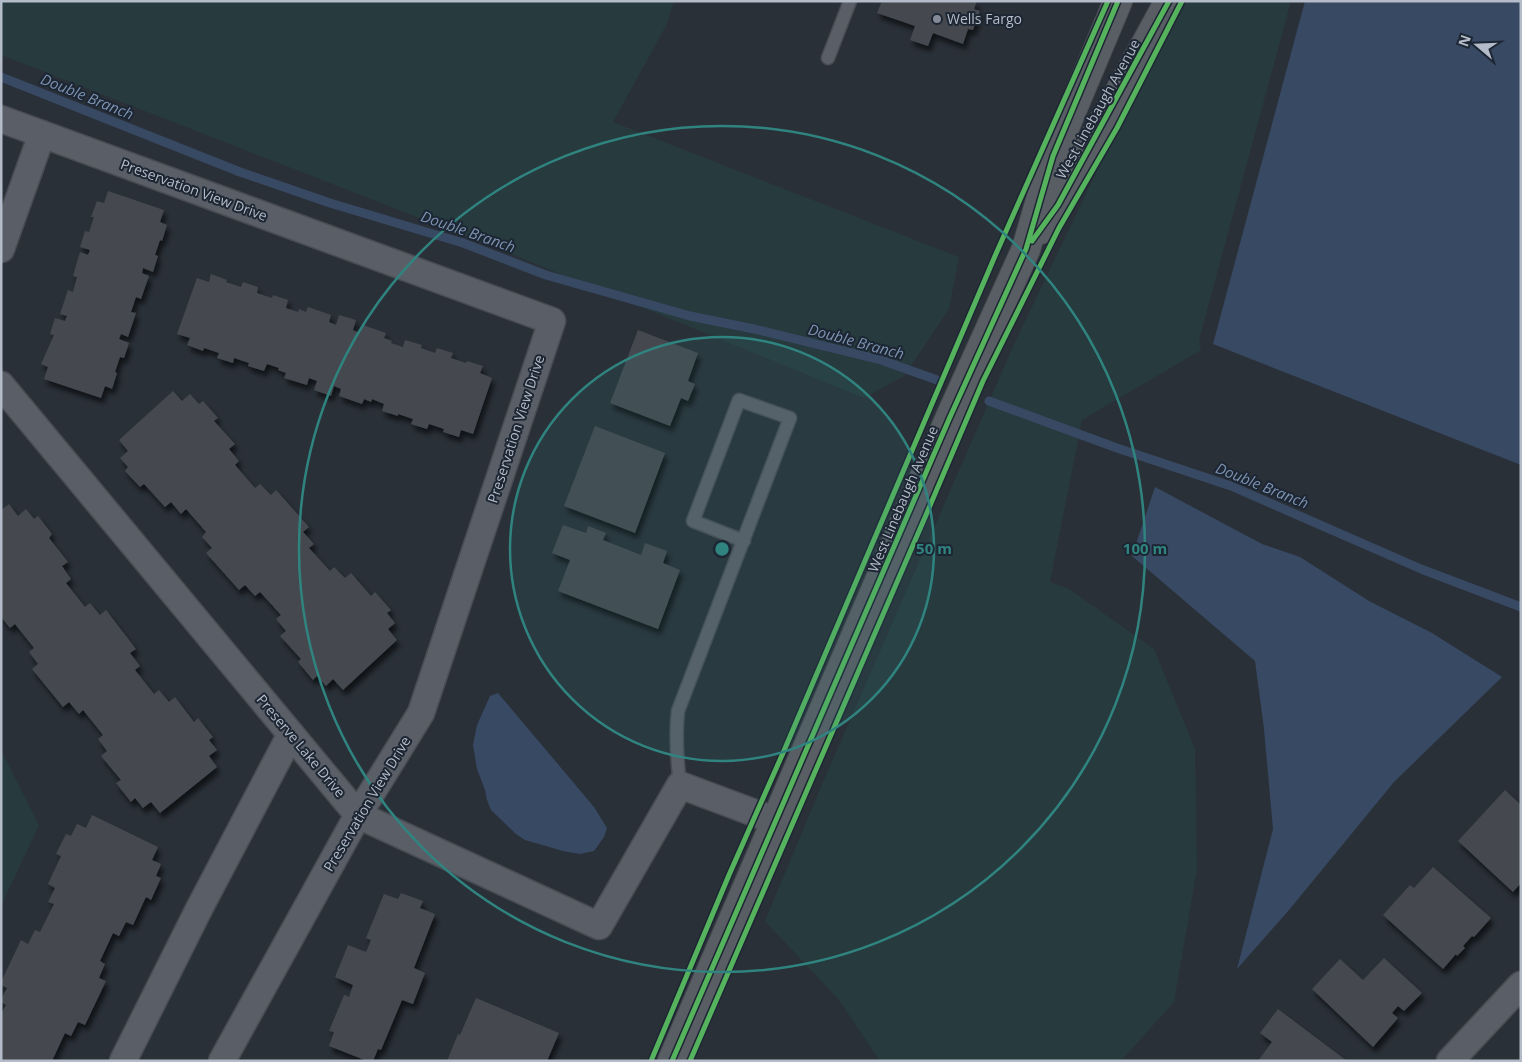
<svg xmlns="http://www.w3.org/2000/svg" width="1522" height="1062" viewBox="0 0 1522 1062" font-family="'Open Sans',sans-serif">
<style>
.green{fill:#273a3e}
.water{fill:#384963}
.lines{fill:none;stroke-linecap:round;stroke-linejoin:round}
.stream{stroke:#384963;stroke-width:9}
.building{fill:#444950;filter:url(#shadow)}
.service-casing{stroke:#484c53;stroke-width:15}
.minor-casing{stroke:#484c53;stroke-width:29}
.secondary-casing{stroke:#484c53;stroke-width:30}
.service{stroke:#5a5e66;stroke-width:12}
.minor{stroke:#5a5e66;stroke-width:26}
.secondary{stroke:#595d64;stroke-width:28}
.cycleway-casing{stroke:#1d2633;stroke-width:8}
.cycleway{stroke:#56b35d;stroke-width:5}
.ring{fill:none;stroke:#308480;stroke-width:2.5}
.poi-dot{fill:#848b96;stroke:#1d2633;stroke-width:2}
.labels{text-anchor:middle;stroke-width:4;stroke-linejoin:round;paint-order:stroke}
.poi-label{font-size:14px;fill:#b4bcc9;stroke:#1d2633;text-anchor:start}
.street-label{font-size:14px;fill:#b4bcc9;stroke:#1d2633}
.water-label{font-size:15px;font-style:italic;fill:#7c92b1;stroke:#1d2633}
.centre{fill:#308480;stroke:#1d2633;stroke-width:2.5}
.ring-label{font-size:15px;text-anchor:middle;font-weight:bold;fill:#308480;stroke:#1d2633;stroke-width:4;stroke-linejoin:round;paint-order:stroke}
</style>
<defs>
<filter id="shadow"><feDropShadow dx="3" dy="5.5" stdDeviation="2.5" flood-color="#0009"/></filter>
</defs>
<rect width="100%" height="100%" fill="#2a3038"/>
<path class="green" d="M 1,1 L 674,1 L 667,24 L 613,122 L 959,257 L 949,309 L 904,376 L 864,398 L 494,247 L 1,55 Z
M 1187,1 L 1291,1 L 1199,340 L 1201,350 L 1082,420 L 1050,582 L 1069,589 L 1154,649 L 1195,749 L 1197,869 L 1174,1002 L 1121,1061 L 880,1061 L 839,1000 L 765,921 L 823,782 L 1015,342 L 1108,148 Z
M 1,750 L 39,825 L 1,906 Z"/>
<path class="water" d="M 1305,1 L 1521,1 L 1521,465 L 1213,344 Z
M 1155,487 L 1262,544 L 1300,557 L 1369,601 L 1432,633 L 1502,677 L 1394,782 L 1289,910 L 1237,969 L 1273,829 L 1264,729 L 1255,661 L 1132,556 Z
M 498,693 L 594,807 L 607,828 L 604,837 L 594,851 L 580,854 L 563,851 L 525,840 L 516,834 L 491,810 L 487,800 L 485,790 L 477,769 L 473,745 L 477,725 L 490,696 Z"/>
<g class="lines">
<path class="stream" d="M 1,77 L 240,172 L 330,203 L 463,243 L 546,275 L 690,316 L 754,329 L 881,360 L 937,380
M 989,401 L 1117,448 L 1231,486 L 1421,569 L 1521,607"/>
</g>
<path class="building" d="M 882,1 L 977,1 L 974,9 L 980,11 L 973,30 L 968,29 L 963,44 L 933,33 L 928,46 L 910,40 L 915,26 L 877,13 Z
M 108,191 L 164,210 L 160,222 L 167,225 L 162,241 L 160,240 L 155,255 L 158,256 L 153,272 L 143,268 L 142,273 L 149,276 L 141,299 L 136,297 L 131,312 L 136,313 L 128,337 L 121,334 L 119,339 L 129,343 L 124,358 L 120,357 L 115,372 L 117,373 L 112,389 L 105,386 L 101,398 L 44,379 L 48,367 L 41,364 L 54,335 L 50,334 L 55,318 L 65,321 L 67,316 L 60,314 L 68,290 L 73,292 L 77,277 L 73,276 L 80,252 L 88,255 L 90,250 L 80,247 L 85,231 L 89,232 L 94,217 L 91,217 L 97,201 L 104,203 Z
M 211,274 L 227,280 L 226,282 L 241,287 L 243,282 L 258,287 L 257,293 L 272,298 L 273,295 L 288,300 L 286,308 L 298,312 L 299,309 L 306,312 L 308,307 L 331,315 L 329,322 L 336,325 L 339,315 L 356,320 L 353,330 L 360,333 L 363,325 L 386,333 L 384,338 L 392,341 L 391,343 L 403,347 L 405,340 L 422,345 L 421,348 L 435,353 L 437,348 L 453,353 L 451,358 L 466,363 L 467,361 L 483,366 L 480,373 L 492,378 L 473,434 L 461,430 L 459,437 L 443,432 L 444,429 L 429,424 L 427,429 L 411,424 L 413,419 L 398,414 L 398,416 L 382,411 L 384,404 L 372,399 L 371,402 L 364,399 L 362,404 L 339,396 L 341,389 L 334,386 L 331,396 L 314,390 L 317,381 L 309,378 L 307,385 L 284,378 L 286,373 L 278,370 L 279,368 L 267,364 L 264,371 L 248,366 L 249,363 L 234,358 L 233,363 L 217,358 L 219,353 L 204,348 L 203,351 L 187,345 L 190,338 L 177,334 L 197,278 L 209,282 Z
M 638,330 L 698,353 L 688,381 L 695,384 L 688,401 L 681,398 L 670,426 L 610,403 Z
M 173,391 L 182,401 L 190,394 L 199,404 L 203,401 L 218,418 L 214,421 L 235,444 L 229,449 L 239,461 L 235,465 L 255,488 L 260,484 L 271,495 L 276,490 L 309,527 L 303,532 L 314,544 L 309,548 L 330,571 L 334,567 L 345,578 L 351,573 L 371,596 L 375,592 L 391,610 L 387,613 L 395,623 L 388,629 L 397,640 L 343,690 L 333,679 L 326,686 L 317,676 L 313,680 L 298,662 L 301,659 L 280,636 L 286,631 L 276,619 L 281,615 L 260,592 L 255,596 L 245,585 L 239,590 L 206,553 L 212,548 L 202,537 L 206,532 L 186,509 L 181,514 L 171,502 L 165,507 L 144,484 L 140,487 L 125,471 L 128,467 L 120,458 L 128,451 L 119,440 Z
M 595,426 L 665,453 L 635,533 L 564,506 Z
M 9,504 L 18,516 L 26,509 L 34,519 L 38,516 L 52,534 L 49,538 L 68,562 L 62,566 L 71,579 L 66,583 L 85,607 L 90,603 L 100,615 L 106,610 L 136,649 L 130,653 L 140,666 L 135,670 L 154,694 L 159,690 L 169,702 L 175,697 L 194,722 L 198,718 L 213,737 L 209,740 L 217,750 L 209,756 L 217,767 L 160,813 L 151,802 L 143,808 L 135,798 L 131,802 L 116,783 L 121,780 L 101,756 L 107,751 L 98,739 L 103,735 L 83,710 L 79,714 L 69,702 L 63,707 L 32,669 L 38,664 L 29,652 L 34,648 L 15,624 L 10,628 L 1,617 L 1,510 Z
M 563,525 L 586,533 L 588,526 L 606,533 L 603,540 L 641,555 L 645,543 L 667,551 L 663,563 L 680,570 L 658,629 L 558,591 L 570,560 L 552,553 Z
M 1505,790 L 1521,805 L 1521,883 L 1513,892 L 1458,841 Z
M 92,815 L 158,847 L 152,860 L 161,864 L 156,876 L 161,878 L 151,900 L 146,897 L 133,925 L 126,922 L 119,936 L 113,933 L 100,961 L 105,964 L 99,978 L 106,981 L 85,1025 L 78,1022 L 71,1036 L 65,1033 L 52,1061 L 1,1061 L 1,1014 L 6,1005 L 1,1002 L 1,999 L 7,988 L 1,985 L 1,982 L 21,940 L 28,944 L 35,930 L 40,932 L 54,904 L 48,902 L 55,888 L 48,884 L 61,856 L 56,854 L 66,834 L 71,836 L 77,824 L 86,828 Z
M 1433,867 L 1491,918 L 1474,937 L 1472,936 L 1463,946 L 1465,948 L 1457,956 L 1456,954 L 1443,969 L 1383,915 L 1410,885 L 1414,888 Z
M 401,893 L 423,901 L 420,908 L 435,914 L 414,968 L 425,973 L 413,1004 L 402,1000 L 381,1050 L 378,1049 L 373,1061 L 367,1061 L 329,1046 L 334,1032 L 329,1031 L 344,995 L 349,997 L 353,985 L 335,977 L 348,945 L 366,952 L 371,940 L 366,938 L 384,894 L 398,899 Z
M 1384,958 L 1422,993 L 1404,1011 L 1398,1006 L 1392,1013 L 1398,1018 L 1373,1047 L 1312,989 L 1340,959 L 1363,980 Z
M 476,998 L 559,1033 L 547,1061 L 447,1061 L 458,1034 L 460,1035 Z
M 1278,1009 L 1347,1061 L 1258,1061 L 1272,1042 L 1260,1033 Z"/>
<g class="lines">
<g class="service-casing">
<path id="service" d="M 828,58 L 850,1
M 680,785 C 677,760 675,736 678,711 L 790,418 L 739,400 L 693,521 L 744,541"/>
</g>
<g class="minor-casing">
<path id="minor" d="M 1,119 L 552,321 L 421,713 L 358,815 L 222,1061
M 1,249 L 42,134
M 1,385 L 358,815 L 599,926 L 680,785 L 776,821
M 123,1061 L 200,907 L 291,734
M 1450,1061 L 1521,985"/>
</g>
<g class="secondary-casing">
<path id="secondary" d="M 1040,230 L 1058,205 L 1169,1
M 672,1061 L 950,417 L 1026,249 L 1053,156 L 1118,1"/>
</g>
<use href="#service" class="service"/>
<use href="#minor" class="minor"/>
<use href="#secondary" class="secondary"/>
<g class="cycleway-casing">
<path id="cycleway" d="M 1032,241 L 1058,205 L 1169,1
M 651,1061 L 729,875 L 783,753 L 995,256 L 1108,1
M 672,1061 L 950,417 L 1026,249 L 1053,156 L 1118,1
M 690,1061 L 926,515 L 983,381 L 1059,228 L 1117,128 L 1182,1"/>
</g>
<use href="#cycleway" class="cycleway"/>
</g>
<circle cx="722" cy="549" r="212" fill="#308480" fill-opacity=".12"/>
<g class="ring">
<circle cx="722" cy="549" r="212"/>
<circle cx="722" cy="549" r="423"/>
</g>
<circle class="poi-dot" cx="937" cy="19" r="5"/>
<g class="labels">
<g class="poi-label">
<text x="947" y="24">Wells Fargo</text>
</g>
<g class="street-label">
<text transform="translate(1098 109) rotate(-61)" y="5">West Linebaugh Avenue</text>
<text transform="translate(194 190) rotate(20)" y="5">Preservation View Drive</text>
<text transform="translate(516 429) rotate(-72)" y="5">Preservation View Drive</text>
<text transform="translate(903 499) rotate(-67)" y="5">West Linebaugh Avenue</text>
<text transform="translate(301 746) rotate(50)" y="5">Preserve Lake Drive</text>
<text transform="translate(367 804) rotate(-59)" y="5">Preservation View Drive</text>
</g>
<g class="water-label">
<text transform="translate(87 97) rotate(22)" y="5">Double Branch</text>
<text transform="translate(468 232) rotate(19)" y="5">Double Branch</text>
<text transform="translate(856 342) rotate(15)" y="5">Double Branch</text>
<text transform="translate(1262 486) rotate(22)" y="5">Double Branch</text>
</g>
</g>
<circle cx="722" cy="549" r="8" class="centre"/>
<g class="ring-label">
<text x="934" y="554">50 m</text>
<text x="1145" y="554">100 m</text>
</g>
<rect width="1522" height="1062" fill="none" stroke="#b4bcc9" stroke-width="5"/>
<g transform="translate(1477 45) rotate(289)" stroke="#1d2633" stroke-width="4" paint-order="stroke">
<path d="M0-4L9 19L0 12L-9 19Z" fill="#b4bcc9"/>
<text y="-8" font-size="14" font-weight="bold" text-anchor="middle" fill="#b4bcc9">N</text>
</g>
</svg>
